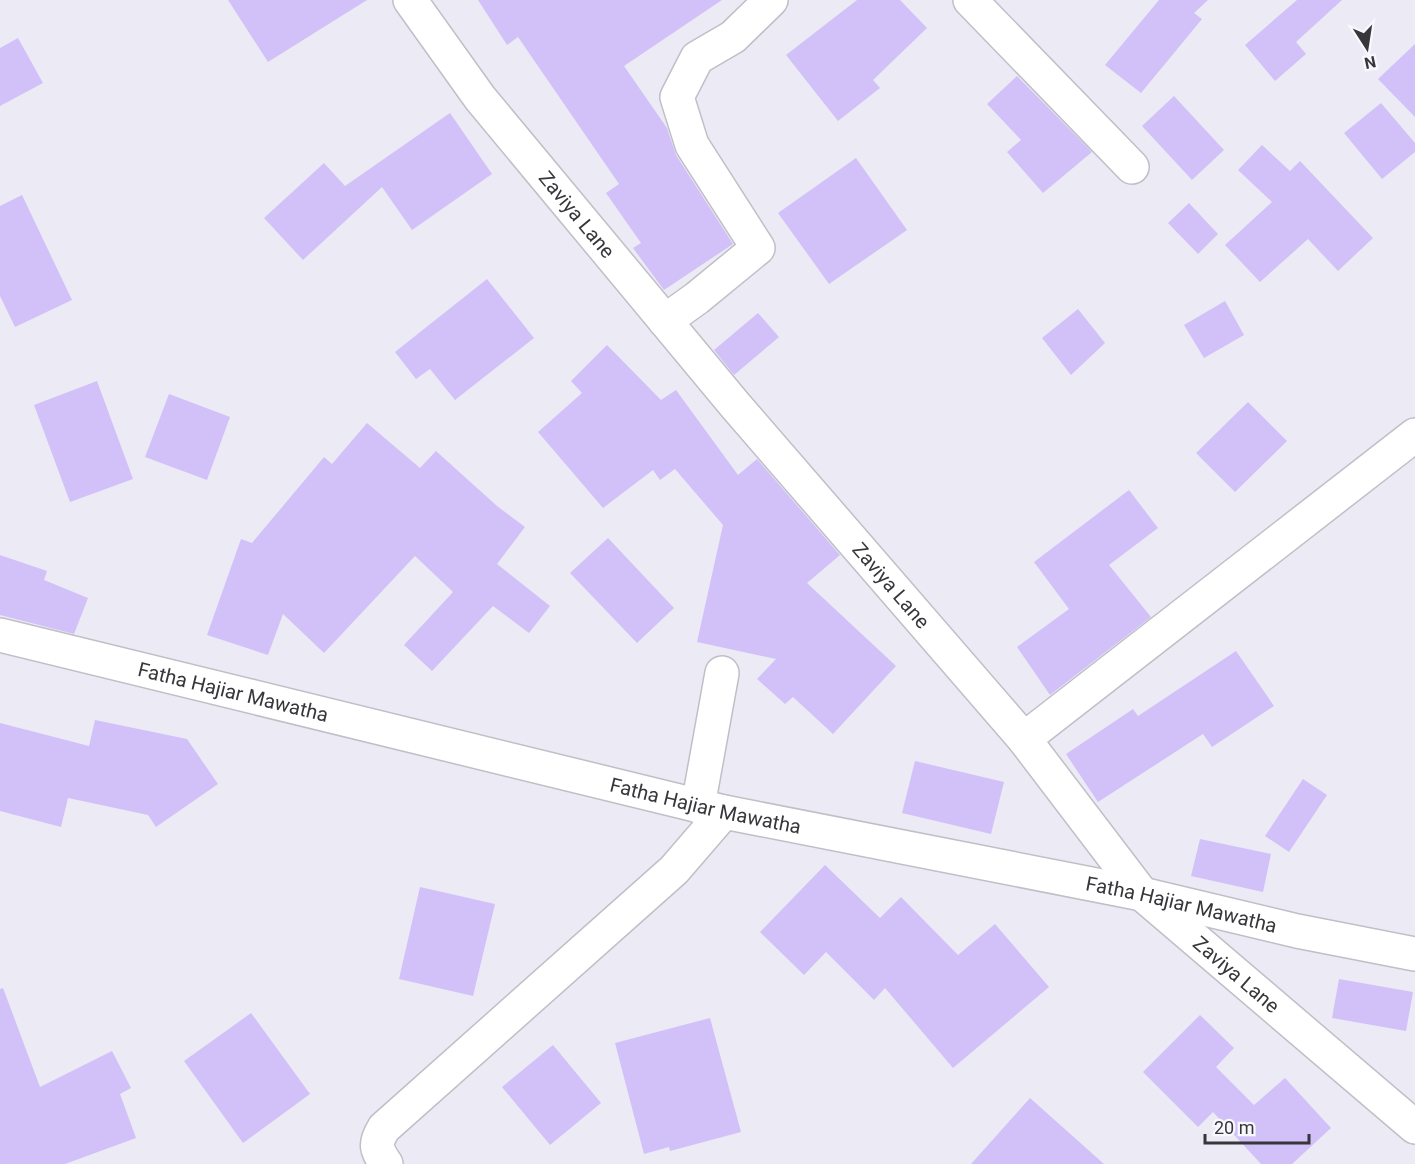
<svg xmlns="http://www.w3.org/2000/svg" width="1415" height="1164" viewBox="0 0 1415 1164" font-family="Roboto,sans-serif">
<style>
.building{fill:#d2c1f9}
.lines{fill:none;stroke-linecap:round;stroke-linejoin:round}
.minor-casing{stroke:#c0bec7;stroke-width:36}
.tertiary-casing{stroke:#c0bec7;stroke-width:36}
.minor{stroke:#fff;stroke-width:33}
.tertiary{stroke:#fff;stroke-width:33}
.labels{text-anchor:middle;stroke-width:5;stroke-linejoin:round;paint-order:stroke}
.street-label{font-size:20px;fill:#37363a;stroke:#f9f8fe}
</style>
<rect width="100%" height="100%" fill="#eceaf4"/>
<path class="building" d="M 228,0 L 367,0 L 268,62 Z
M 478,0 L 722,0 L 624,66 L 667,128 L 676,155 L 733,244 L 664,290 L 633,248 L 641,243 L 606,193 L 619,184 L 518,37 L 507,45 Z
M 857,0 L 900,0 L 927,28 L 873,80 L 880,88 L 838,121 L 786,55 Z
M 1159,0 L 1208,0 L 1194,13 L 1202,19 L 1141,93 L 1105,65 Z
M 1297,0 L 1342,0 L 1296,42 L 1306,54 L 1275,81 L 1245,45 Z
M 18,38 L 43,83 L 0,106 L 0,48 Z
M 1415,44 L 1415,117 L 1378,79 Z
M 1017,76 L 1092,152 L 1043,193 L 1007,152 L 1021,140 L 987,104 Z
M 1174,96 L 1224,150 L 1192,180 L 1142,126 Z
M 1381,103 L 1415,143 L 1415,152 L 1382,179 L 1344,133 Z
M 450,113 L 492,174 L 412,230 L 382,187 L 303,260 L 264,218 L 324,163 L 345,186 Z
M 1262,145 L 1290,171 L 1300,161 L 1373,238 L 1338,271 L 1308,239 L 1260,282 L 1225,245 L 1272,202 L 1238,170 Z
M 856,158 L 907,230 L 829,284 L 778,213 Z
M 22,195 L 72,300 L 15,327 L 0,296 L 0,206 Z
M 1189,203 L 1218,234 L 1198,254 L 1168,223 Z
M 487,279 L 534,338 L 455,400 L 430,369 L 416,379 L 395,352 Z
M 1225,301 L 1244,335 L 1204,358 L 1184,325 Z
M 1078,309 L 1105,343 L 1071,375 L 1042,338 Z
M 758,313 L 779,337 L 734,375 L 714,350 Z
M 607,345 L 661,400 L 676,390 L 738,475 L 757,459 L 840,555 L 807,583 L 896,666 L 833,734 L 793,697 L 785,704 L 757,679 L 776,659 L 697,642 L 723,525 L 675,469 L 660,480 L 653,470 L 603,508 L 538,432 L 582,393 L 571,381 Z
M 97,381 L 133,479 L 70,502 L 34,405 Z
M 169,394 L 230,417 L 207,480 L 145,457 Z
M 1248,402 L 1287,441 L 1235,492 L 1196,453 Z
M 367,423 L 420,468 L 436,451 L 497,506 L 525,527 L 497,564 L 550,606 L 529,633 L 493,606 L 432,671 L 404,645 L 453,592 L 415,556 L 324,653 L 283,614 L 268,655 L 207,635 L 241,539 L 252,543 L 324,457 L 332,464 Z
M 1129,490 L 1158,528 L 1109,565 L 1151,617 L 1050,695 L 1017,647 L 1069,609 L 1034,562 Z
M 608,538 L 674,608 L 637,643 L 570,573 Z
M 0,555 L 47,571 L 44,580 L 88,598 L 74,634 L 0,615 Z
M 1236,651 L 1274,706 L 1212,747 L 1203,734 L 1098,802 L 1066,754 L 1133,709 L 1138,716 Z
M 95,720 L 187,739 L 218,784 L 156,827 L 148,815 L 68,798 L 61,827 L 0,811 L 0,723 L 89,746 Z
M 915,761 L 1004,782 L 991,834 L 902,813 Z
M 1303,779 L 1327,795 L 1289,852 L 1265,836 Z
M 1200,839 L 1271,854 L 1263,892 L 1191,876 Z
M 825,865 L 880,918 L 901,897 L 958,955 L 995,924 L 1049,987 L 953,1068 L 885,988 L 874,1000 L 826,952 L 804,975 L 760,932 Z
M 420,887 L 495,904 L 473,996 L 399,979 Z
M 1339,979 L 1413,992 L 1406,1031 L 1332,1018 Z
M 3,988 L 40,1087 L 112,1051 L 131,1088 L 120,1094 L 136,1138 L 65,1164 L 0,1164 L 0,989 Z
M 251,1013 L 310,1094 L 243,1143 L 184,1061 Z
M 1200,1015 L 1234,1048 L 1216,1067 L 1254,1105 L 1285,1078 L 1331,1128 L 1292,1164 L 1261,1164 L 1213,1112 L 1198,1127 L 1143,1072 Z
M 710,1018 L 741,1132 L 670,1151 L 669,1147 L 644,1154 L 615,1043 Z
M 553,1045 L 601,1103 L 550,1145 L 502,1087 Z
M 1030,1098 L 1104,1164 L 971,1164 Z"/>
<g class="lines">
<g class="minor-casing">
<g id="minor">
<path id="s1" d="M 410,0 L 480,98 L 735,405 L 1024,739 L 1142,894 L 1415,1127"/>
<path d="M 970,0 L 1132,167"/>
<path d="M 665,321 L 697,298 L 758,248 L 692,145 L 677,97 L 697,58 L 733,37 L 771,0"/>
<path d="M 1024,739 L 1415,435"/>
<path d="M 698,806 L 722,673"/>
<path d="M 386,1164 C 376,1149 374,1144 384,1128 L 674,870 L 724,812"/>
</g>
</g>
<g class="tertiary-casing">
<g id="tertiary">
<path id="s2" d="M 0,635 L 724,812 L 1142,894 L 1297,931 L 1415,954"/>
</g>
</g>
<use href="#minor" class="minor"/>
<use href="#tertiary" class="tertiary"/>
</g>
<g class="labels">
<g class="street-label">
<text dy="7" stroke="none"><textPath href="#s1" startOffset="272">Zaviya Lane</textPath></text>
<text dy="7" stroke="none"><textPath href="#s1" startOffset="758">Zaviya Lane</textPath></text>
<text dy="7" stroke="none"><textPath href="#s2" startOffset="240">Fatha Hajiar Mawatha</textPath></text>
<text dy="7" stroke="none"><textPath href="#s2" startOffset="726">Fatha Hajiar Mawatha</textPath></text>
<text dy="7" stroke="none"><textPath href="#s2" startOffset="1212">Fatha Hajiar Mawatha</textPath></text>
<text dy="7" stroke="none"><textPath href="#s1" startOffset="1280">Zaviya Lane</textPath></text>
</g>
</g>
<g transform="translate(1367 48) rotate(168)" stroke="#f9f8fe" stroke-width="4.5" paint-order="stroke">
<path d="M0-4.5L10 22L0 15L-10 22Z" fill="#37363a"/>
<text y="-9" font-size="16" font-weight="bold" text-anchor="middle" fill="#37363a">N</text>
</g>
<path d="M1205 1134v9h104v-9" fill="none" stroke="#37363a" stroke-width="3"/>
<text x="1214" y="1134" font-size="18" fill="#37363a" stroke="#f9f8fe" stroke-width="4.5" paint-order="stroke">20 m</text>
</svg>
